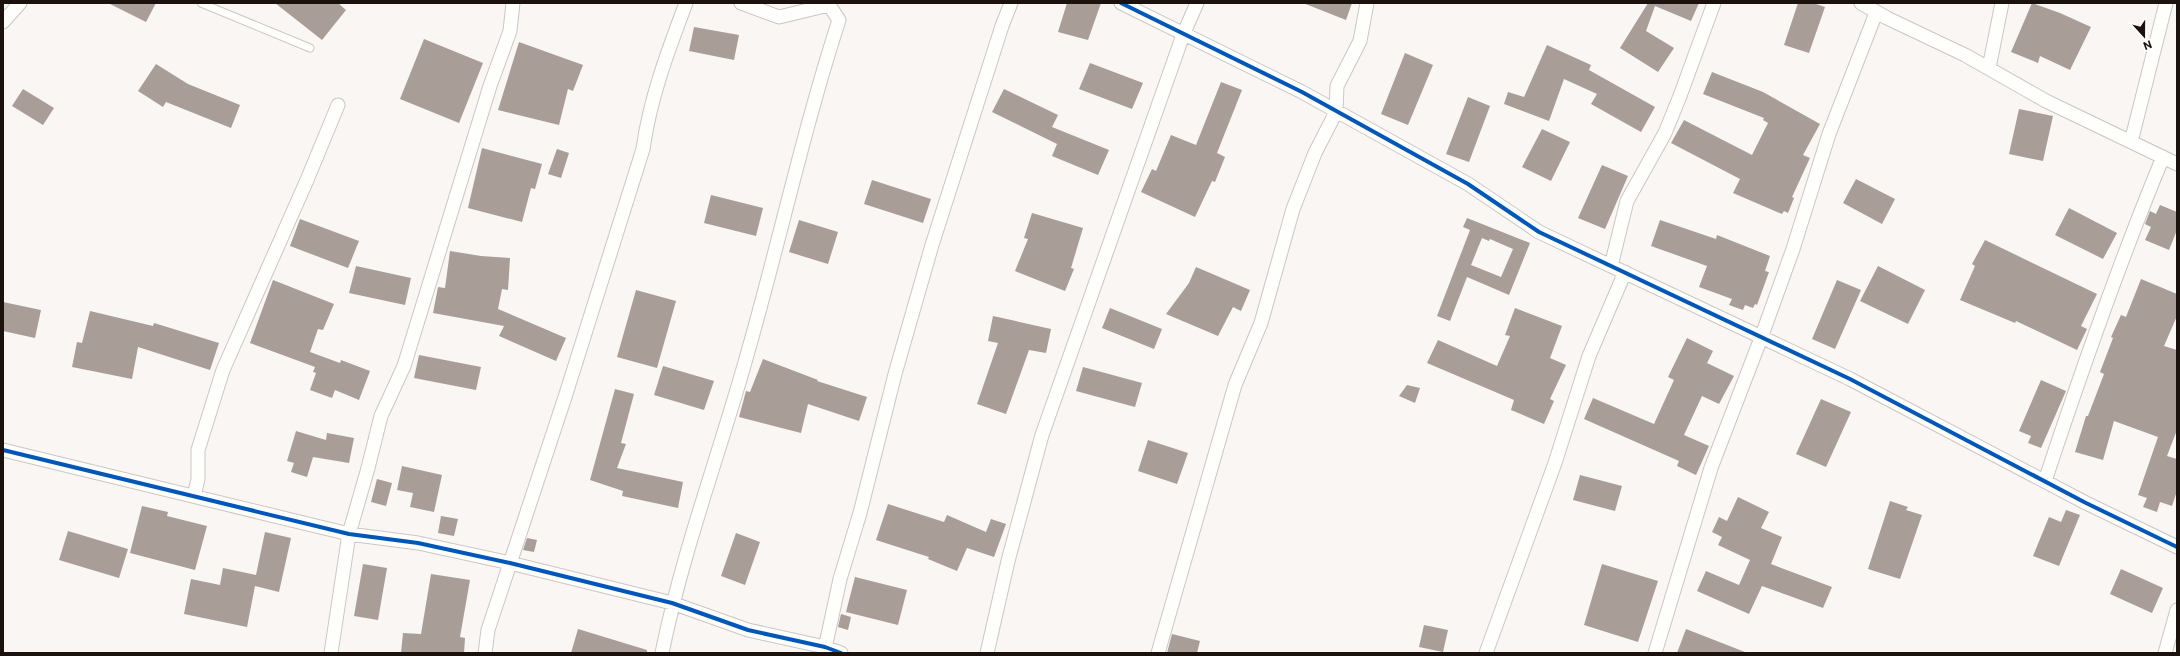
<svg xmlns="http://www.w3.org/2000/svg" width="2180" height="656" viewBox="0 0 2180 656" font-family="Commissioner,sans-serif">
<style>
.building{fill:#a99d98;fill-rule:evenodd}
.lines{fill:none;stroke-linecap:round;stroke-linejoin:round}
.lane-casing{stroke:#cdc6c2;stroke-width:9}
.street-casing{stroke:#cdc6c2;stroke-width:15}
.lane{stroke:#fefefd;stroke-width:7}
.street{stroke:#fefefd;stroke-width:13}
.cycleway-casing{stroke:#fff;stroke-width:6}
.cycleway{stroke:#0057b8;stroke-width:4}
</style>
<rect width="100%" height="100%" fill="#f9f6f4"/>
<path class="building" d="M 108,3 L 156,3 L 146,22 Z
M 275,3 L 338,3 L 346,10 L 322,40 Z
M 1067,3 L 1101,3 L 1088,40 L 1058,32 Z
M 1303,3 L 1352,3 L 1346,20 Z
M 1648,3 L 1699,3 L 1691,21 L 1655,6 L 1646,31 L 1674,48 L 1658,72 L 1620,48 Z
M 1798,3 L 1813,3 L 1825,7 L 1809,53 L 1784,45 Z
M 2032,3 L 2060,13 L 2091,27 L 2070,70 L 2040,56 L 2038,63 L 2011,52 Z
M 694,27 L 739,35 L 734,60 L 689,51 Z
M 424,39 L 483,63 L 459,123 L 400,99 Z
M 519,42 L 583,65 L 573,91 L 568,89 L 559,125 L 498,110 Z
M 1547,45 L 1591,65 L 1589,70 L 1655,107 L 1641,132 L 1591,104 L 1597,94 L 1564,79 L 1549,121 L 1504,104 L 1508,92 L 1524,97 Z
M 1405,53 L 1433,65 L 1408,125 L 1381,114 Z
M 1090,63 L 1143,83 L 1132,109 L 1079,89 Z
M 156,64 L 188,84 L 240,105 L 231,128 L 166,102 L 163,107 L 138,91 Z
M 1712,72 L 1763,92 L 1820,124 L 1803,155 L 1810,158 L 1792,197 L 1794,198 L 1788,213 L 1784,211 L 1782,214 L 1733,193 L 1740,179 L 1671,143 L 1684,120 L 1752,155 L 1768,123 L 1763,120 L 1764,118 L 1703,94 Z
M 1221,82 L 1242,90 L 1217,153 L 1225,157 L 1215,182 L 1212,181 L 1195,217 L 1141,192 L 1152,169 L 1156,171 L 1171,135 L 1196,145 Z
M 23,89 L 54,108 L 43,125 L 12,106 Z
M 1004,89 L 1058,115 L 1052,127 L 1109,150 L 1098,175 L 1052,156 L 1057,144 L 992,112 Z
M 1468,97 L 1490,106 L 1469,162 L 1446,154 Z
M 2019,109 L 2053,116 L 2043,161 L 2009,154 Z
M 1542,129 L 1570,142 L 1551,181 L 1522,167 Z
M 482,148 L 542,164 L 535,189 L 531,188 L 522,222 L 468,208 Z
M 557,149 L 569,153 L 561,178 L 548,174 Z
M 1602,165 L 1628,176 L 1605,229 L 1578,218 Z
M 1856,179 L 1895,199 L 1882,224 L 1843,203 Z
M 872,180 L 931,199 L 923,223 L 864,204 Z
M 711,195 L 763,208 L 756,236 L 704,223 Z
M 2160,205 L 2177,212 L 2177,230 L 2169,250 L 2145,240 L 2151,227 L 2145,224 L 2150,211 L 2156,214 Z
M 2069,208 L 2117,233 L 2103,259 L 2055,235 Z
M 1032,213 L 1083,228 L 1071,268 L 1074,269 L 1065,291 L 1015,271 L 1028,239 L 1024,238 Z
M 1467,218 L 1530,243 L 1509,295 L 1467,277 L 1450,321 L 1437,316 L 1470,230 L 1463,227 ZM 1482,238 L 1489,241 L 1490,239 L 1513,249 L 1501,277 L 1471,265 Z
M 300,219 L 359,241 L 348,268 L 290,246 Z
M 799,220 L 838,232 L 828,264 L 789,252 Z
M 1660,220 L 1716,239 L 1717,235 L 1770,256 L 1765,271 L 1769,272 L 1757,305 L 1755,304 L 1753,308 L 1745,305 L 1743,310 L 1729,305 L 1732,299 L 1699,287 L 1707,266 L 1651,246 Z
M 1985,240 L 2097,294 L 2081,326 L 2087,329 L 2077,350 L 2016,321 L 2015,323 L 1960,300 L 1975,266 L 1972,264 Z
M 450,251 L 481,256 L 510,258 L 508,290 L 502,289 L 498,309 L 566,338 L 556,361 L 499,336 L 504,326 L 433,313 L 438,287 L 445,288 Z
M 356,266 L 411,278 L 405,305 L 349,293 Z
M 1878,266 L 1925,290 L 1908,324 L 1860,301 Z
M 1196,267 L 1250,290 L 1241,311 L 1233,307 L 1218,336 L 1166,314 L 1189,283 Z
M 2141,279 L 2177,294 L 2177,316 L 2164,346 L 2177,350 L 2177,430 L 2167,456 L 2177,459 L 2177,491 L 2172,506 L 2160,502 L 2157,512 L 2143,507 L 2147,498 L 2138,495 L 2158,437 L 2114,421 L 2103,460 L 2075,452 L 2086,416 L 2088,416 L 2104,374 L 2100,372 L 2113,338 L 2111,337 L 2121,315 L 2126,317 Z
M 273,280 L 334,304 L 323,330 L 318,329 L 310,352 L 340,363 L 341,360 L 370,371 L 359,400 L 335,390 L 332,398 L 310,390 L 316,373 L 313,372 L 315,367 L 250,343 Z
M 1837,280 L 1861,290 L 1835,349 L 1812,339 Z
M 636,290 L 676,301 L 657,368 L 617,357 Z
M 3,302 L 41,310 L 35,338 L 3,331 Z
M 1110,308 L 1162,329 L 1154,349 L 1102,328 Z
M 1515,308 L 1562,326 L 1550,358 L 1566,365 L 1550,399 L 1554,401 L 1544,424 L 1511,410 L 1514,400 L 1427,363 L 1438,340 L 1497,366 L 1510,336 L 1505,335 Z
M 90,311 L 153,326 L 154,323 L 219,343 L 210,370 L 138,347 L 132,379 L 72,367 L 77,342 L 82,343 Z
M 993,316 L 1051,329 L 1046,353 L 1029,350 L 1006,414 L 977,404 L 998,343 L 988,341 Z
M 1687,338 L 1713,351 L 1707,363 L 1734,376 L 1719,404 L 1702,396 L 1684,435 L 1709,446 L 1696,475 L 1677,466 L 1679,461 L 1584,419 L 1593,398 L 1654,424 L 1674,380 L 1668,377 Z
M 419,355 L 481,367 L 476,390 L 414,378 Z
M 763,359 L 818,380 L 817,381 L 867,397 L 859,421 L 808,404 L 801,433 L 739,417 L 746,391 L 750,392 Z
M 663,366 L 714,381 L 704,410 L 654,395 Z
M 1083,367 L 1142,383 L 1135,407 L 1076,391 Z
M 2041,380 L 2066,391 L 2041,448 L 2028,443 L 2031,436 L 2019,431 Z
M 1407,385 L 1420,388 L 1415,403 L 1399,396 Z
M 615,389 L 634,394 L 621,443 L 626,444 L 617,468 L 683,482 L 678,508 L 622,496 L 623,491 L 590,480 Z
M 1821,399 L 1851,412 L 1826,467 L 1796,454 Z
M 296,431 L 326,440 L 327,433 L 354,438 L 349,463 L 313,457 L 307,477 L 291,472 L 294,463 L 287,461 Z
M 1148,440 L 1188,453 L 1177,484 L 1138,471 Z
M 402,466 L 442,475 L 434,512 L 410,507 L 413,493 L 397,490 Z
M 1580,475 L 1622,486 L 1615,511 L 1573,500 Z
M 377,479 L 392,483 L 386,506 L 371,502 Z
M 1738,497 L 1769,512 L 1761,528 L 1782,537 L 1771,564 L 1832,587 L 1823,608 L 1762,586 L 1749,614 L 1697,591 L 1706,571 L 1739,585 L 1750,560 L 1718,545 L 1722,537 L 1712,532 L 1719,517 L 1727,521 Z
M 1890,501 L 1908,507 L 1906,510 L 1922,515 L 1900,579 L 1868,569 Z
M 888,504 L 944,522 L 947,515 L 986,532 L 991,519 L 1006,524 L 994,557 L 967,548 L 957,571 L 928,559 L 929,557 L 876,540 Z
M 142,506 L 168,512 L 167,516 L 207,526 L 195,570 L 130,553 Z
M 2066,510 L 2080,515 L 2059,566 L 2033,556 L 2049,517 L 2061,522 Z
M 441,516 L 458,519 L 454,536 L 438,533 Z
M 68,531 L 128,549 L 119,578 L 59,560 Z
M 265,532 L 291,538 L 279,592 L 255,586 L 247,627 L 184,614 L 191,579 L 220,585 L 223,568 L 256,575 Z
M 736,533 L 760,542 L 745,585 L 721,576 Z
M 527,538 L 537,540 L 534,552 L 523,550 Z
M 363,564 L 387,568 L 378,620 L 354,616 Z
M 1602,564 L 1658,581 L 1638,642 L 1584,625 Z
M 2121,569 L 2163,588 L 2152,613 L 2110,594 Z
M 431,574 L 470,580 L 460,637 L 465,638 L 464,653 L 401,653 L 403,633 L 421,634 Z
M 855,577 L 907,590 L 898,625 L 846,612 Z
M 841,614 L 851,617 L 848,630 L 838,627 Z
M 1424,625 L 1448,630 L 1443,652 L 1419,647 Z
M 578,629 L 647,650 L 647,653 L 571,653 Z
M 1686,629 L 1745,652 L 1745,653 L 1677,653 Z
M 1172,634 L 1200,641 L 1197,653 L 1167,653 Z"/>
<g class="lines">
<g class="lane-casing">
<path id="lane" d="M 201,3 L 310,48"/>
</g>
<g class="street-casing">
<path id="street" d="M 1121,3 L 1302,92 L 1468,184 L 1539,232 L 1850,379 L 2086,503 L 2177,547
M 1861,3 L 1887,18 L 1965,55 L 2046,101 L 2177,164
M 3,22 L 20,3
M 1989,68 L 2002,3
M 2131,142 L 2166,3
M 1611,266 L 1627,201 L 1665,133 L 1680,96 L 1714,3
M 3,450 L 349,534 L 418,543 L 510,563 L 672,603 L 748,630 L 825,647 L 841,653
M 2045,481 C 2081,372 2119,263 2163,157
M 194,496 L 198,479 L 198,450 L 223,370 L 307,180 L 338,105
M 331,653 L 349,534 L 368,468 L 381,416 L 404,366 L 490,86 L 510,31 L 513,3
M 485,653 L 488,630 L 566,394 L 643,149 C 650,98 668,51 686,3
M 662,653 C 683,549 721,450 749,348 C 780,239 804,128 839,20 L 829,5 L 779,17 L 741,3
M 824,653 L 840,579 L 860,513 L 895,374 L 932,245 L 1002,26 L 1011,3
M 987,653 L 1008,561 L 1042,435 L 1183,35 L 1197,3
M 1158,653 L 1235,385 L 1261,323 L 1293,209 L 1315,153 L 1336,112 L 1337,86 L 1360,41 L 1367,3
M 1486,653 L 1555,463 L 1589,356 L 1625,272
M 1655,653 L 1711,468 L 1761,338 L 1793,249 L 1829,134 L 1876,13
M 2165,653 L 2177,610"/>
</g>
<use href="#lane" class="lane"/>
<use href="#street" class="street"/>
<g class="cycleway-casing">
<path id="cycleway" d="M 1121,3 L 1302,92 L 1468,184 L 1539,232 L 1850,379 L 2086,503 L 2177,547
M 3,450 L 349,534 L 418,543 L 510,563 L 672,603 L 748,630 L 825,647 L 841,653"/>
</g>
<use href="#cycleway" class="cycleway"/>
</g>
<rect width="2180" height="656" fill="none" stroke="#1c120d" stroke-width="8"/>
<g transform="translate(2144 36) rotate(159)" stroke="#ffffff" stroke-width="3" paint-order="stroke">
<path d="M0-3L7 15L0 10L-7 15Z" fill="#1c120d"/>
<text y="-6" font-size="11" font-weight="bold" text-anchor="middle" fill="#1c120d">N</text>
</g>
</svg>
